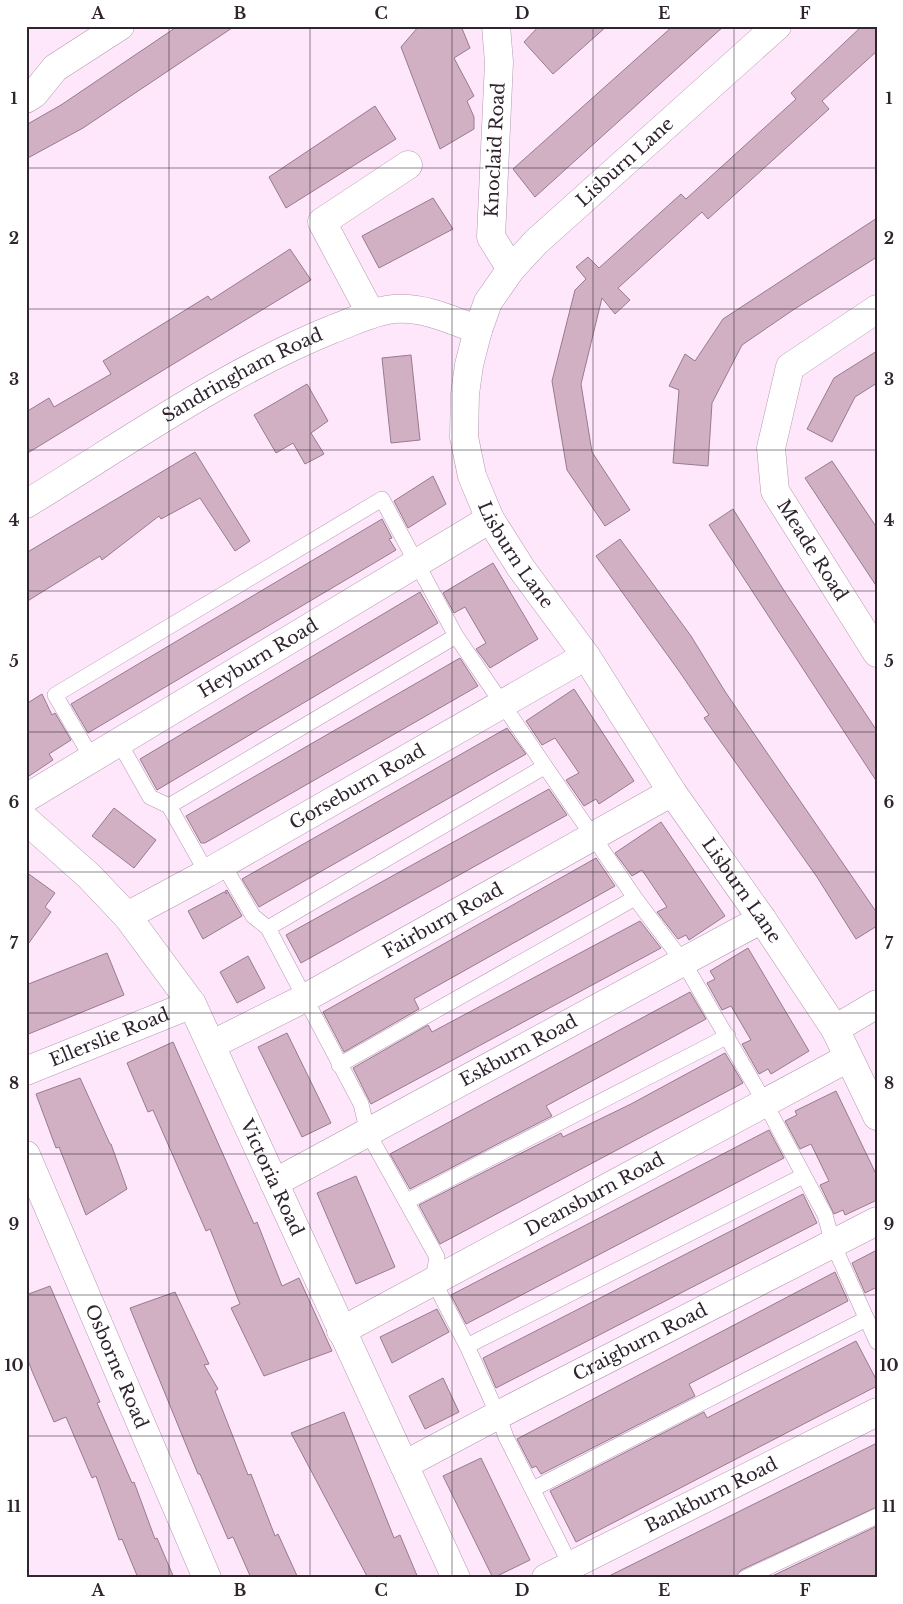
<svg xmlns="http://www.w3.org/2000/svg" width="903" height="1604" viewBox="0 0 903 1604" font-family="'Libre Baskerville',serif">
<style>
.building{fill:#d1b0c4;stroke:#997a8d}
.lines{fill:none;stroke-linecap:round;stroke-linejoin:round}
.service-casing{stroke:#b398b0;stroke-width:16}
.minor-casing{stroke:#b398b0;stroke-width:29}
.service{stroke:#fff;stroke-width:15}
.minor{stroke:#fff;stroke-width:28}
.grid{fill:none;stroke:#30252f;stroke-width:1;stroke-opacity:0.55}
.labels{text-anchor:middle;stroke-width:4;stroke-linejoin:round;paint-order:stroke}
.street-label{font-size:18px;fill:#30252f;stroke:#fff}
.neatline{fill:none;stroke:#30252f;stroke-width:2}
.grid-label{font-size:16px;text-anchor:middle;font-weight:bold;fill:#30252f}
</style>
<rect width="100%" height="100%" fill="#fee7fb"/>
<path class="building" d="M 178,26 L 235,26 L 83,128 L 26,159 L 26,125 L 61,105 Z
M 419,26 L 461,26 L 470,48 L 454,58 L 474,96 L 467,101 L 474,117 L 474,129 L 440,149 L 401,47 Z
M 539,26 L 607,26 L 553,74 L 524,42 Z
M 673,26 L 724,26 L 535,197 L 513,169 Z
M 862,26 L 877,26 L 877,51 L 822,101 L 829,109 L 708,219 L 702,212 L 618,288 L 630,300 L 615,314 L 602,298 L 581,384 L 592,452 L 630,510 L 605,526 L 567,470 L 552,381 L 575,290 L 586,279 L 576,267 L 588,257 L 599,268 L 681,194 L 686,199 L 796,99 L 791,93 Z
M 375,106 L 396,139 L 286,208 L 269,177 Z
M 433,198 L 453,229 L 379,268 L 362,236 Z
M 877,218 L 877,257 L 793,310 L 742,345 L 712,403 L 708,466 L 673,463 L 679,390 L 669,386 L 685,354 L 695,361 L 723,319 Z
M 290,249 L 311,280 L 26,454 L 26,412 L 49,398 L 54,407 L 111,374 L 103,361 L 208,296 L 211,300 Z
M 877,351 L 877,383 L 855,397 L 832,442 L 807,429 L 834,378 Z
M 411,355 L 420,440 L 391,443 L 382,358 Z
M 307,384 L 328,421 L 311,433 L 324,454 L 305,464 L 293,443 L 276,453 L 254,415 Z
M 195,452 L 250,541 L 235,551 L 200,498 L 161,519 L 159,516 L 102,560 L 100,556 L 26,602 L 26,553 Z
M 832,461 L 877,528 L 877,587 L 805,478 Z
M 433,476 L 446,504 L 408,528 L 394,501 Z
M 733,509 L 783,589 L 877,731 L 877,782 L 709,525 Z
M 382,519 L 392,538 L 389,539 L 396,550 L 88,733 L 71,704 Z
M 620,539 L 691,636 L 726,693 L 877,913 L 877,926 L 856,939 L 817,877 L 704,718 L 709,715 L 679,671 L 596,556 Z
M 493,563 L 538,639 L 490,668 L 476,649 L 486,643 L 465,607 L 454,613 L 443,593 Z
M 420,592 L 438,623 L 157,790 L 140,759 Z
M 460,658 L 478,686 L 205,843 L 201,843 L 186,816 Z
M 574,689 L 634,781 L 599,804 L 596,799 L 584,806 L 566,780 L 579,773 L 555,738 L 542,745 L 526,721 Z
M 42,694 L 52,715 L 55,713 L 71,740 L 49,754 L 53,760 L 26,778 L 26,704 Z
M 507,728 L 526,754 L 259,907 L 242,879 Z
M 549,789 L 567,815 L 301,963 L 286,935 Z
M 114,808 L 156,840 L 134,868 L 92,836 Z
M 661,822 L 725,916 L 689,940 L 686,935 L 678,939 L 657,912 L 667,907 L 642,870 L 632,876 L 615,853 Z
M 596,858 L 615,886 L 414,999 L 419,1009 L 344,1052 L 323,1012 Z
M 26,872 L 55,893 L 45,907 L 51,912 L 26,947 Z
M 227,890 L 242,916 L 203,939 L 188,911 L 224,892 L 227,894 L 225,891 Z
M 640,921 L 661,948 L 371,1104 L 353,1068 L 428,1025 L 432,1032 Z
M 748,948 L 809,1051 L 771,1074 L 768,1069 L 759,1074 L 742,1044 L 751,1040 L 731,1006 L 722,1010 L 707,983 L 715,979 L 710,971 Z
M 107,953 L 124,995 L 26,1035 L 26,985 Z
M 248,956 L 265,988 L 237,1003 L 220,972 Z
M 690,992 L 706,1019 L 546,1106 L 552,1116 L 410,1189 L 390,1154 Z
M 287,1033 L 331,1123 L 302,1137 L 258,1047 Z
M 173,1042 L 254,1224 L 257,1222 L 282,1286 L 299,1278 L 332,1351 L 264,1376 L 231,1308 L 240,1304 L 210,1229 L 206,1231 L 153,1110 L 148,1112 L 127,1063 Z
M 725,1053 L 743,1083 L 440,1244 L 419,1205 L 561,1133 L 563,1137 L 631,1104 Z
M 80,1078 L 110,1144 L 111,1144 L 127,1189 L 86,1215 L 59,1147 L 56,1148 L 36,1094 Z
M 836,1091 L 877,1176 L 877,1200 L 845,1215 L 843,1210 L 834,1214 L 820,1185 L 829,1181 L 811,1144 L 800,1149 L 785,1121 L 797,1115 L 795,1111 Z
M 769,1130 L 784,1158 L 466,1324 L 451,1295 Z
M 356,1176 L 395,1267 L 356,1284 L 317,1193 Z
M 803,1194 L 817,1223 L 496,1388 L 483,1358 Z
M 877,1250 L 877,1287 L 865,1293 L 852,1263 Z
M 835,1272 L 848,1301 L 689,1384 L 695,1396 L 541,1474 L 536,1466 L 532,1468 L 517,1439 Z
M 50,1286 L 100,1402 L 97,1403 L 132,1483 L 134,1482 L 155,1539 L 157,1538 L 174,1578 L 138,1578 L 122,1539 L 119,1540 L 96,1476 L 92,1478 L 66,1417 L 54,1422 L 32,1371 L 26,1355 L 26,1295 Z
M 175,1292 L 209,1364 L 204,1365 L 218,1389 L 215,1391 L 248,1475 L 251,1474 L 275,1536 L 278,1534 L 298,1578 L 251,1578 L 233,1537 L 228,1539 L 200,1474 L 198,1474 L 130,1308 Z
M 437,1309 L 449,1332 L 392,1363 L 380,1337 Z
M 856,1341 L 877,1381 L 877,1386 L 576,1542 L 550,1491 L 704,1412 L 707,1418 Z
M 443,1378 L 459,1412 L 425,1429 L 409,1396 Z
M 344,1412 L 394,1538 L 400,1535 L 418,1578 L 368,1578 L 291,1433 Z
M 877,1443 L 877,1507 L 741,1570 L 736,1578 L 605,1578 Z
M 481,1458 L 530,1560 L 493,1578 L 443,1476 Z
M 877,1526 L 877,1578 L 768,1578 Z"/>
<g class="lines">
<g class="service-casing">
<path id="service" d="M 120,744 L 150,797 L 169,806 L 207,873
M 93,760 L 55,695 L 382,499 L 456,636 L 635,898 L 684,963 L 765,1103 L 825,1215 L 833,1244 L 877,1342
M 169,806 L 456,636
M 223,864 L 253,916 L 268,928 L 361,1104 L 368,1133 L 437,1257 L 433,1280 L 467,1346 L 498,1415 L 506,1437 L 574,1572
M 268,928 L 544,767
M 339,1065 L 635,898
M 407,1201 L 728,1036
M 467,1346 L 803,1176
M 533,1489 L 866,1319
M 745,1578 L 877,1516"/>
</g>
<g class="minor-casing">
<g id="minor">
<path d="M 496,26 L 499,62 L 491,237 L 511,269"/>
<path id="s1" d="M 777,26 L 536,242 L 511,269 L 488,302 L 478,330 L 469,365 L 465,394 L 464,437 L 472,476 L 490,519 L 521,568 L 586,656 L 672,792 L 762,919 L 835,1029 L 877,1116"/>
<path d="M 26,99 L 34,94 L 55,68 L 120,26"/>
<path id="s2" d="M 877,309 L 790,367 L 771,448 L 775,491 L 877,653"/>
<path d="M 371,314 L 322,222 L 408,165"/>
<path id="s3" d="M 26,504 C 123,445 228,371 333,329 C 352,322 373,311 394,309 C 424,307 450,319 478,330"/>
<path id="s4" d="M 26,798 L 490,519"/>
<path id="s5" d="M 26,820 L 89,876 L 127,916 L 192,1004 L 456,1578"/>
<path id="s6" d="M 127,916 L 207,873 L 586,656"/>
<path d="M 835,1029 L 877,1004"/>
<path id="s7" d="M 213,1044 L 305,998 L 672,792"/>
<path id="s8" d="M 26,1071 L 192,1004"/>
<path id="s9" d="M 26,1155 L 207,1578"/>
<path id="s10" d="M 274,1183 L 762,919"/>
<path id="s11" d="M 341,1331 L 848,1058"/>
<path id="s12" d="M 404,1465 L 498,1415 L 877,1221"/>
<path id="s13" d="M 546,1578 L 877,1412"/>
</g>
</g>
<use href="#service" class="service"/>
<use href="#minor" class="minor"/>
</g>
<path class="grid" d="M 169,26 L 169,1578M 310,26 L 310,1578M 452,26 L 452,1578M 593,26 L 593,1578M 734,26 L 734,1578M 26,168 L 877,168M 26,309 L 877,309M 26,450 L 877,450M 26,591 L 877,591M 26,732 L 877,732M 26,872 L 877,872M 26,1013 L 877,1013M 26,1154 L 877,1154M 26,1295 L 877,1295M 26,1436 L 877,1436"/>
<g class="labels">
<g class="street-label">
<text transform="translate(495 150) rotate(-87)" y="6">Knoclaid Road</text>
<text transform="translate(625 162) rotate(-42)" y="6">Lisburn Lane</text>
<text dy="6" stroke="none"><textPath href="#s3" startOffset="252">Sandringham Road</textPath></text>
<text dy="6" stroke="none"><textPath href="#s2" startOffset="301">Meade Road</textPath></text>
<text dy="6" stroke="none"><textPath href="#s1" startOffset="669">Lisburn Lane</textPath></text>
<text dy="6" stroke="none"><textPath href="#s4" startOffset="271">Heyburn Road</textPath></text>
<text dy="6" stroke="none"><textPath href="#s6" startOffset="264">Gorseburn Road</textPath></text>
<text dy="6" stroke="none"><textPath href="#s1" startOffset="1074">Lisburn Lane</textPath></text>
<text dy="6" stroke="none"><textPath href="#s7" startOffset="261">Fairburn Road</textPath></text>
<text dy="6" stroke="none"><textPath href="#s8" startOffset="90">Ellerslie Road</textPath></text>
<text dy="6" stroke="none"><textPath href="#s10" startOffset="278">Eskburn Road</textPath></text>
<text dy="6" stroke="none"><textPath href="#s5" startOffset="440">Victoria Road</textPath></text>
<text dy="6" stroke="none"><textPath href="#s11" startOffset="288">Deansburn Road</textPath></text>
<text dy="6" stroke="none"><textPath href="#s12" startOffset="266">Craigburn Road</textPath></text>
<text dy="6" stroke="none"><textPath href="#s9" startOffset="230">Osborne Road</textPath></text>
<text dy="6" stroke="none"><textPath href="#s13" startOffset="185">Bankburn Road</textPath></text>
</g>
</g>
<rect width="903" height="1604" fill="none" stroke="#ffffff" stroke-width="55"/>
<rect x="28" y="28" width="848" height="1548" class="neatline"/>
<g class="grid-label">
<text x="98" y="19">A</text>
<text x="240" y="19">B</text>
<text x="381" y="19">C</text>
<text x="522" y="19">D</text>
<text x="664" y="19">E</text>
<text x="805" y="19">F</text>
<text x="14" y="104">1</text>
<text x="889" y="104">1</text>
<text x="14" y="244">2</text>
<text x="889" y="244">2</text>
<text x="14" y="385">3</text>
<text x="889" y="385">3</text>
<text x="14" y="526">4</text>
<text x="889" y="526">4</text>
<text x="14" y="667">5</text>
<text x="889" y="667">5</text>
<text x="14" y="808">6</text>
<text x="889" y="808">6</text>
<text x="14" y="949">7</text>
<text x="889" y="949">7</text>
<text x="14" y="1089">8</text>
<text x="889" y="1089">8</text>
<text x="14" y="1230">9</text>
<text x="889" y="1230">9</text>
<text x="14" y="1371">10</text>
<text x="889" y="1371">10</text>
<text x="14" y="1512">11</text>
<text x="889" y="1512">11</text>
<text x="98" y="1596">A</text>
<text x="240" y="1596">B</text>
<text x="381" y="1596">C</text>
<text x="522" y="1596">D</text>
<text x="664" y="1596">E</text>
<text x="805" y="1596">F</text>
</g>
</svg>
